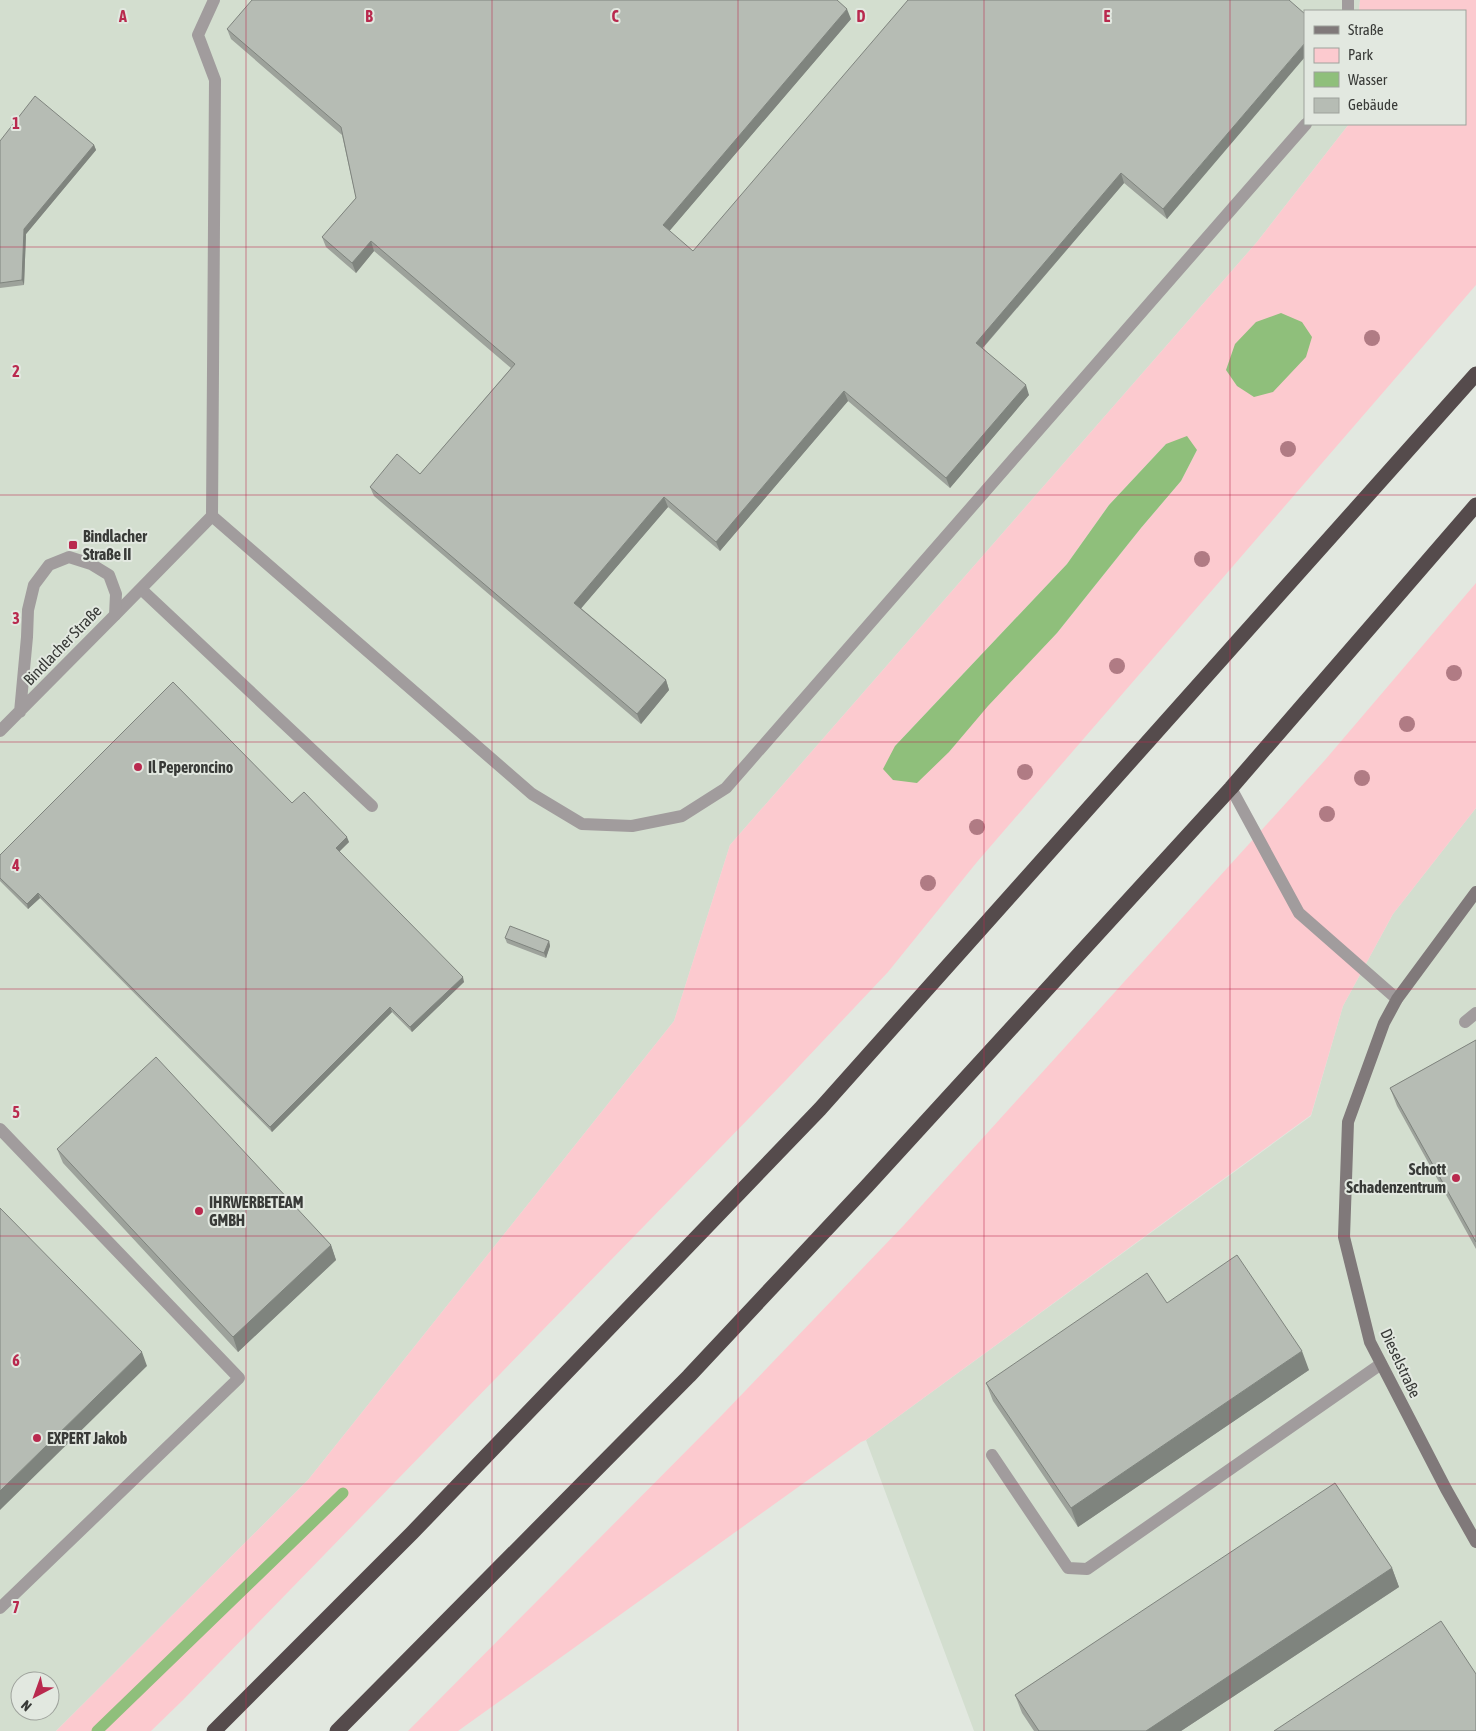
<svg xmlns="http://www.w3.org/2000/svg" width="1476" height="1731" viewBox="0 0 1476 1731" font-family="'Asap Condensed',sans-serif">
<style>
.built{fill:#d3decf;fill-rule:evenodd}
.green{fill:#fccacf;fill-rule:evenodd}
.water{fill:#8fbf7b}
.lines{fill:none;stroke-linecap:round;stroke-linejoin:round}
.stream{stroke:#8fbf7b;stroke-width:11}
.lane{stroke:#a19c9d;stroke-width:12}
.street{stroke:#a19c9d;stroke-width:12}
.secondary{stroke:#80797a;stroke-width:12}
.highway{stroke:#554b4c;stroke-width:15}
.tree{fill:#b07b84}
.wall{fill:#9da29b}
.shaded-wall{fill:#7f847e}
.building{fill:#b6bcb4;stroke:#7f847e}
.grid{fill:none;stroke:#b9294e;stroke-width:1;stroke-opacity:0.55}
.poi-dot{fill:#b9294e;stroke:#e2e8e0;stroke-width:2}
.labels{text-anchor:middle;stroke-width:4;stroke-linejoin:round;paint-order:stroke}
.poi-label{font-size:16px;font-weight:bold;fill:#383a37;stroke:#e2e8e0;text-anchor:start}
.street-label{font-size:16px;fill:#383a37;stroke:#e2e8e0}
.grid-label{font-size:16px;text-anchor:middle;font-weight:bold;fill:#b9294e;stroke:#e2e8e0;stroke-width:4;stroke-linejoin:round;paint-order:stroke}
</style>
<rect width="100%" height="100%" fill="#e2e8e0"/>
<path class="built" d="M 0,0 L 1360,0 L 1359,11 L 1305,11 L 1305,124 L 1349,124 L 1257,242 L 730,845 L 674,1021 L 308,1480 L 56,1731 L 0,1731 ZM 20,1681 L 50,1681 L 50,1711 L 20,1711 Z
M 1476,808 L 1476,1731 L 974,1731 L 866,1440 L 1311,1116 L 1343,1006 L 1393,914 Z"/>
<path class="green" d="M 1360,0 L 1476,0 L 1476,285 L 977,862 L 888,972 L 787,1079 L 183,1700 L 151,1731 L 56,1731 L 308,1480 L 674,1021 L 730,845 L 1257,242 L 1349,124 L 1465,124 L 1465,11 L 1359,11 ZM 1166,444 L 1197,450 L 1181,481 L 1141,528 L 1057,633 L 987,706 L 949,752 L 895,746 L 1067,564 L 1109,505 Z
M 1476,583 L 1476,808 L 1393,914 L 1343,1006 L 1311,1115 L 866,1440 L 861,1442 L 458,1731 L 408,1731 L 723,1414 L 904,1225 L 1325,760 Z"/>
<path class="water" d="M 1281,313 L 1302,322 L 1312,337 L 1306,357 L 1273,392 L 1254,397 L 1237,386 L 1226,370 L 1235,344 L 1256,322 Z
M 1187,436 L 1197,450 L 1181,481 L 1141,528 L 1057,633 L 988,706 L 949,752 L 917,783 L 893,780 L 883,769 L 895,746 L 1067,564 L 1109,505 L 1166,444 Z"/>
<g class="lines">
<path class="stream" d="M 97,1731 L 343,1493"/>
<path class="lane" d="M 1348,11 L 1348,0
M 212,516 L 532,794 L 582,824 L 632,826 L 682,816 L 726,788 L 1306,124
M 141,589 L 372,806
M 115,615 L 212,516 L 215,80 L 198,35 L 214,0
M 1231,788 L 1299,913 L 1397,999
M 1465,1022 L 1476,1013
M 0,1129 L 239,1378 L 0,1608
M 992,1455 L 1068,1568 L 1087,1569 L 1381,1364"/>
<path class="street" d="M 0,731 L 115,615 L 116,594 L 109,575 L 91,564 L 69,557 L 49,565 L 34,585 L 28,610 L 27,637 L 20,712"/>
<path class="secondary" d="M 1476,892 L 1397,999 L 1384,1023 L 1348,1122 L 1344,1237 L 1370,1342 L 1446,1489 L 1476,1542"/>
<path class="highway" d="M 214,1731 L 412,1533 L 820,1109 L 1476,374
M 337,1731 L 689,1376 L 867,1186 L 1231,788 L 1476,505"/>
</g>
<g class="tree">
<circle cx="1372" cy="338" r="8"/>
<circle cx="1288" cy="449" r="8"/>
<circle cx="1202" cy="559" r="8"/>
<circle cx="1117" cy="666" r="8"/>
<circle cx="1454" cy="673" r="8"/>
<circle cx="1407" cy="724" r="8"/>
<circle cx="1025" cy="772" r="8"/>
<circle cx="1362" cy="778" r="8"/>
<circle cx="1327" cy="814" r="8"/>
<circle cx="977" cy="827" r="8"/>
<circle cx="928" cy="883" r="8"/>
</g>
<path class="wall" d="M 1289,0 L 1167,219 L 1124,183 L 983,348 L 1029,395 L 950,488 L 848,401 L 720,551 L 668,507 L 581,608 L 666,680 L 669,690 L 641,724 L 374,496 L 370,487 L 420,474 L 511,368 L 374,251 L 356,273 L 326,247 L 322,237 L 356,198 L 342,135 L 231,39 L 227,29 L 851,19 L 669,231 L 693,251 Z
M 0,141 L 94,145 L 96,150 L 26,234 L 24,285 L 0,288 Z
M 292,803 L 349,842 L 339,851 L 464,982 L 412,1032 L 392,1012 L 272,1132 L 40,898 L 28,909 L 0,881 L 0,855 Z
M 505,938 L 549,941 L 550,946 L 546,958 L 507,943 Z
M 1476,1040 L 1476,1249 L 1397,1106 L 1390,1088 Z
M 57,1149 L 331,1245 L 336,1260 L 238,1352 L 63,1163 Z
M 1167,1303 L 1309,1370 L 1078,1527 L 993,1401 L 986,1383 Z
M 1392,1568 L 1399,1587 L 1181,1731 L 1034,1731 L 1022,1713 L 1015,1695 Z"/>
<path class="shaded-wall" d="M 847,9 L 851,19 L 666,235 L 663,225 Z
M 1305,43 L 1305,57 L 1167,219 L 1163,209 Z
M 94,145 L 96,150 L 26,234 L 24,285 L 22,280 L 24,229 Z
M 1121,173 L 1124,183 L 979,352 L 976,343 Z
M 371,241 L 374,251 L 356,273 L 352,263 Z
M 1026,385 L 1029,395 L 950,488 L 946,478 Z
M 844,391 L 848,401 L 720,551 L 716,542 Z
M 664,497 L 668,507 L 578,612 L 574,603 Z
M 666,680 L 669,690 L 641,724 L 637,714 Z
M 347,837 L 349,842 L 338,853 L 336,848 Z
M 38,893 L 40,898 L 28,909 L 27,904 Z
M 549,941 L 550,946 L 546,958 L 544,953 Z
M 463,977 L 464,982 L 412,1032 L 410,1027 Z
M 390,1007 L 392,1012 L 272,1132 L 270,1127 Z
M 331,1245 L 336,1260 L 238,1352 L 233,1337 Z
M 1302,1351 L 1309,1370 L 1078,1527 L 1071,1508 Z
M 142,1352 L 147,1366 L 0,1510 L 0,1491 Z
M 1392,1568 L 1399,1587 L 1181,1731 L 1146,1731 Z"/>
<path class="building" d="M 252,0 L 837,0 L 847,9 L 663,225 L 693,251 L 908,0 L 1289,0 L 1305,14 L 1305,43 L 1163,209 L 1121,173 L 976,343 L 1026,385 L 946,478 L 844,391 L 716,542 L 664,497 L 574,603 L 666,680 L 637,714 L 370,487 L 397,454 L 420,474 L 515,364 L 371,241 L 352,263 L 322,237 L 356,198 L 341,127 L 227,29 Z
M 35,96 L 94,145 L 24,229 L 22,280 L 0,283 L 0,141 Z
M 173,682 L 292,803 L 304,792 L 347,837 L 336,848 L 463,977 L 410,1027 L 390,1007 L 270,1127 L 38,893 L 27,904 L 0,878 L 0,855 Z
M 510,926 L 549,941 L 544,953 L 505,938 Z
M 1476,1040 L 1476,1242 L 1390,1088 Z
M 156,1057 L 331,1245 L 233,1337 L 57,1149 Z
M 0,1208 L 142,1352 L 0,1491 Z
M 1237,1255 L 1302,1351 L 1071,1508 L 986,1383 L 1147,1273 L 1167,1303 Z
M 1335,1483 L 1392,1568 L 1146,1731 L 1039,1731 L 1015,1695 Z
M 1441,1621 L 1476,1674 L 1476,1731 L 1274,1731 Z"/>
<path class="grid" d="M 246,0 L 246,1731M 492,0 L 492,1731M 738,0 L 738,1731M 984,0 L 984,1731M 1230,0 L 1230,1731M 0,247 L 1476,247M 0,495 L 1476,495M 0,742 L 1476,742M 0,989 L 1476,989M 0,1236 L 1476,1236M 0,1484 L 1476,1484"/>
<g class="poi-dot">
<rect x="68" y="540" width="10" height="10" rx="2.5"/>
<circle cx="138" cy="767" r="5"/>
<circle cx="1456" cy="1178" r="5"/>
<circle cx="199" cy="1211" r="5"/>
<circle cx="37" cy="1438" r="5"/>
</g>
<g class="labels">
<g class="poi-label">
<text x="83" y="542">Bindlacher<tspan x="83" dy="18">Straße II</tspan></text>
<text x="148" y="773">Il Peperoncino</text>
<text x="1446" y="1175" text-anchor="end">Schott<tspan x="1446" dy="18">Schadenzentrum</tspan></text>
<text x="209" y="1208">IHRWERBETEAM<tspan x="209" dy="18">GMBH</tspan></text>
<text x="47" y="1444">EXPERT Jakob</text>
</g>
<g class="street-label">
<text transform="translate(62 645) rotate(-46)" y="6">Bindlacher Straße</text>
<text transform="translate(1401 1363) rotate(65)" y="6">Dieselstraße</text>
</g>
</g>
<g class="grid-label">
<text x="123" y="22">A</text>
<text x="369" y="22">B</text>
<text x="615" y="22">C</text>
<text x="861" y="22">D</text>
<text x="1107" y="22">E</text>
<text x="16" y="129">1</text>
<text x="16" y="377">2</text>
<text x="16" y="624">3</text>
<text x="16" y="871">4</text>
<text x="16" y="1118">5</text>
<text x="16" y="1366">6</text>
<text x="16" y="1613">7</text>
</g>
<rect x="1304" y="10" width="162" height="115" fill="#e2e8e0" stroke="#9ea29c"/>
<rect x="1314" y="26" width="25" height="8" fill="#80797a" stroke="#9ea29c"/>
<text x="1348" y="35" font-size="15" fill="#383a37">Straße</text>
<rect x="1314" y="48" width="25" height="15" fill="#fccacf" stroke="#9ea29c"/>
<text x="1348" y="60" font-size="15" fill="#383a37">Park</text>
<rect x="1314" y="72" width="25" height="15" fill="#8fbf7b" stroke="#9ea29c"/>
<text x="1348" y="85" font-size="15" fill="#383a37">Wasser</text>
<rect x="1314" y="98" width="25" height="15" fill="#b6bcb4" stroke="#9ea29c"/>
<text x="1348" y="110" font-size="15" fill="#383a37">Gebäude</text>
<g transform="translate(35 1696) rotate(221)"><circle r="24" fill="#e2e8e0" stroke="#9ea29c"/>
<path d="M0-4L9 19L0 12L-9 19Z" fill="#b9294e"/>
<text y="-8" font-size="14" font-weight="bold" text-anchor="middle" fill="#383a37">N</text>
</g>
</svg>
